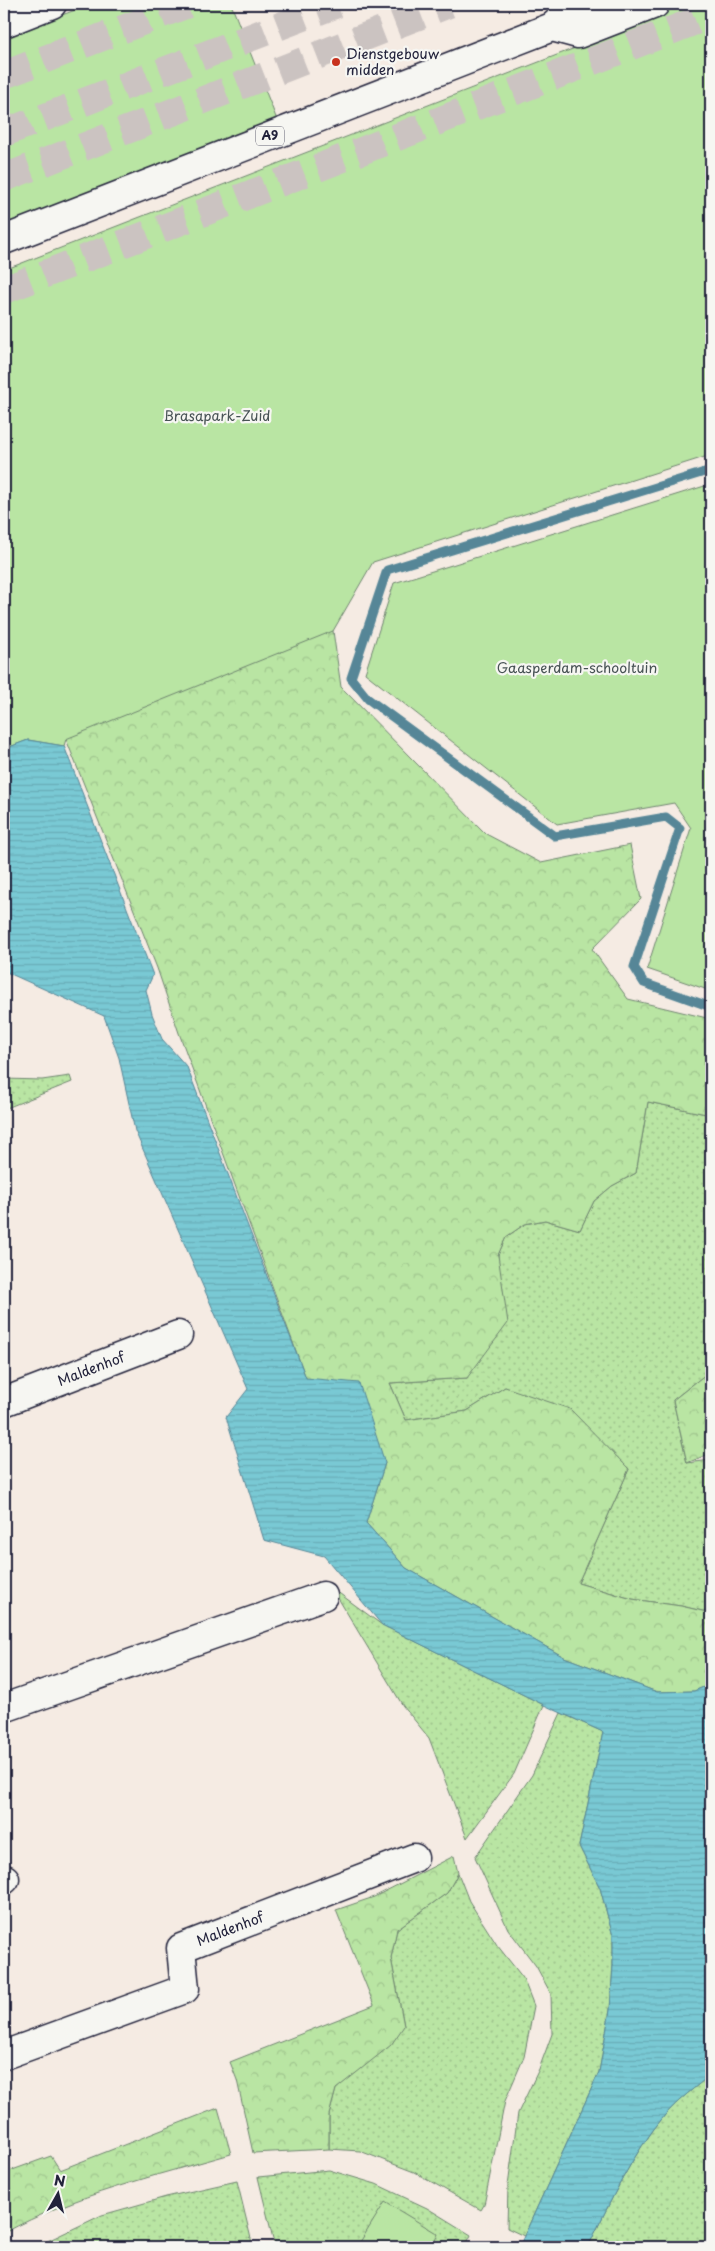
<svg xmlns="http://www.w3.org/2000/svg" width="715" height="2251" viewBox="0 0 715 2251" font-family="'Playpen Sans',sans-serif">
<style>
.grass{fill:url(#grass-dots);stroke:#6e846f}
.forest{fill:url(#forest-crowns);stroke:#6e846f}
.green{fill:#b9e5a3;stroke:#6e846f}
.water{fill:url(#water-rules);stroke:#568697}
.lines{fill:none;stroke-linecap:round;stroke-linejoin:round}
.stream{stroke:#568697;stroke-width:9}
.highway-tunnel{stroke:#cbc3c1;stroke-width:28;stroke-dasharray:28 14;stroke-linecap:butt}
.street-casing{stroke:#22223b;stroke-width:31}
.highway-casing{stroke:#22223b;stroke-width:31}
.street{stroke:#f6f6f2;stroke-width:28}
.highway{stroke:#f6f6f2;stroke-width:28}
.poi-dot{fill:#c8321e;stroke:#f6f6f2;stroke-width:2}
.labels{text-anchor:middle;stroke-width:4.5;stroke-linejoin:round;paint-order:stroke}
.shield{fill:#f6f6f2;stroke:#626272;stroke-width:1}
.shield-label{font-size:12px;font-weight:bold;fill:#22223b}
.poi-label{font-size:14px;fill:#22223b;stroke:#f6f6f2;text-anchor:start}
.park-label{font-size:14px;fill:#485355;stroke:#f6f6f2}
.street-label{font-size:14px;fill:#22223b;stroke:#f6f6f2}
</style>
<defs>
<pattern id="grass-dots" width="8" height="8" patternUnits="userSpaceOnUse" patternTransform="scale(1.25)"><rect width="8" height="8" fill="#b9e5a3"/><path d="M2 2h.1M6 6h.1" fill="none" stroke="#9fc48d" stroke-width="1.8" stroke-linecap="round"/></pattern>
<pattern id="forest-crowns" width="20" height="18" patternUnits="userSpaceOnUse" patternTransform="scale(1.25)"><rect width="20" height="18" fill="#b9e5a3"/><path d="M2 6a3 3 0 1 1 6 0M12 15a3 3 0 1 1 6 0" fill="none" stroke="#9fc48d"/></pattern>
<pattern id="water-rules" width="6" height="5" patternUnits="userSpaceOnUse" patternTransform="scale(1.25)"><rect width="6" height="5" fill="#79c9d4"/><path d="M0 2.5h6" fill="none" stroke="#68acb7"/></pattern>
</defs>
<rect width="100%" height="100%" fill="#f5ebe3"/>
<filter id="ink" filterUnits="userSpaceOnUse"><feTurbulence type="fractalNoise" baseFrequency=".02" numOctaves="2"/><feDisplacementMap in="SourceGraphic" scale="10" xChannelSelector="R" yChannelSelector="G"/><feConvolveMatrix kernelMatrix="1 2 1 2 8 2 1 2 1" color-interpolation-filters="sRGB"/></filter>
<g filter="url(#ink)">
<path class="grass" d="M 70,1076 L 72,1082 L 4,1109 L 4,1079 L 42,1080 Z
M 648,1102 L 711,1115 L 711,1372 L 706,1374 L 673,1400 L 687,1463 L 711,1460 L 711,1613 L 681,1606 L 632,1599 L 578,1583 L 629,1469 L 505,1387 L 467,1411 L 406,1420 L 390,1383 L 467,1378 L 500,1278 L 498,1255 L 506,1237 L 525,1224 L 545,1220 L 580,1230 L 594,1201 L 612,1186 L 636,1173 Z
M 332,1588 L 382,1625 L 544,1705 L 514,1774 L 467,1838 L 429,1738 L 403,1706 Z
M 561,1713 L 603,1732 L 579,1846 L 600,1888 L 613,1936 L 613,1965 L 610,2010 L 599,2072 L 524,2236 L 507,2228 L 508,2185 L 518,2113 L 539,2069 L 552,2034 L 551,1994 L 536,1966 L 508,1929 L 475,1857 L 532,1775 Z
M 458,1873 L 469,1901 L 497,1945 L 523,1978 L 534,2006 L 524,2057 L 505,2101 L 484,2205 L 481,2210 L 414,2172 L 360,2151 L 329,2149 L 329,2115 L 336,2089 L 404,2026 L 391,1958 L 397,1929 L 447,1893 Z
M 711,2074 L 711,2247 L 588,2247 C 610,2202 632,2154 665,2115 C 678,2100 696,2087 711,2074 Z
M 329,2170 L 376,2184 L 427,2208 L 471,2235 L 465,2247 L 275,2247 L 258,2177 Z
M 237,2181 L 253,2247 L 35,2247 L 102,2215 L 166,2197 Z"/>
<path class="forest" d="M 304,562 L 333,631 L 341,687 L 486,834 L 541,863 L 630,845 L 641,899 L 592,949 L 628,999 L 711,1019 L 711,1115 L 648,1102 L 636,1173 L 612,1186 L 594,1201 L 580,1230 L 545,1220 L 525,1224 L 506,1237 L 498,1255 L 508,1323 L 467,1378 L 390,1383 L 406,1420 L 467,1411 L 505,1387 L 570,1409 L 629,1469 L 578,1583 L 632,1599 L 681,1606 L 711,1613 L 711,1684 L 694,1691 L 657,1692 L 564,1657 L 406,1568 L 366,1523 L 385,1463 L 306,1378 L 179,1033 L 157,968 L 66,739 L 29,735 L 4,683 Z
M 711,1372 L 711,1453 L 687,1463 L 673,1400 L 706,1374 Z
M 454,1856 L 458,1873 L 447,1893 L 397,1929 L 391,1958 L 404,2026 L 391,2045 L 336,2089 L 329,2115 L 329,2149 L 253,2153 L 237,2080 L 230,2062 L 374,2005 L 336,1910 L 374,1897 Z
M 218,2108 L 231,2154 C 154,2176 74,2195 4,2233 L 4,2173 L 51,2156 L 60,2170 Z"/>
<path class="green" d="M 91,4 L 231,4 L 277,120 L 4,226 L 4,37 Z
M 687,4 L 711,4 L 711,455 L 373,562 L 333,631 L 66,739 L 64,746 L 28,740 L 4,749 L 4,270 L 593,41 L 642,19 Z
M 711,484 L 711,991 L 647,969 L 691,828 L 674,803 L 557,824 L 365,673 L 394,583 Z
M 385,2202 L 438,2234 L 432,2247 L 357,2247 Z"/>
<path class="water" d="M 28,740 L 64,746 L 153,975 L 146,990 L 152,1014 L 162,1039 L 187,1067 L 306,1378 L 359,1383 L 385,1463 L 366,1523 L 406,1568 L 564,1657 L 657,1692 L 694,1691 L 711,1684 L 711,2074 C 696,2087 678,2100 665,2115 C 632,2154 610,2202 588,2247 L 519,2247 L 599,2072 L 610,2010 L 613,1965 L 613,1936 L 600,1888 L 579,1846 L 603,1732 L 544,1705 L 382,1625 L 324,1556 L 264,1540 L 226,1417 L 248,1389 L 135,1131 L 119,1058 L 104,1016 L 4,971 L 4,749 Z"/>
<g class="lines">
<path class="stream" d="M 711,470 L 387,570 L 351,678 L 368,699 L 555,836 L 666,817 L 680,828 L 634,967 L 644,983 L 711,1007"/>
<path class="highway-tunnel" d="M 4,75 L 188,4
M 4,133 L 337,4
M 4,178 L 449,4
M 4,290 L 711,15"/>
<g class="street-casing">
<path id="street" d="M 4,1402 L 178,1335
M 4,1708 L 323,1596
M 4,1880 L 5,1879
M 4,2055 L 185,1989 L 181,1948 L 414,1858"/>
</g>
<g class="highway-casing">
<path id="highway" d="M 4,23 L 52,4
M 552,27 L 578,34 L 655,4
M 4,240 L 552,27 L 567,14 L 593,4"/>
</g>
<use href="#street" class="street"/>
<use href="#highway" class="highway"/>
</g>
</g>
<circle class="poi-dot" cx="336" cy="62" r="5"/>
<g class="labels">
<rect class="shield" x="256" y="126.5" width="28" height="19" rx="4"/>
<g class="shield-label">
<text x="270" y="140">A9</text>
</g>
<g class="poi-label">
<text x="346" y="59">Dienstgebouw<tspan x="346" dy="16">midden</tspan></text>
</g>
<g class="park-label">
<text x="217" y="421">Brasapark-Zuid</text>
<text x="577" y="673">Gaasperdam-schooltuin</text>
</g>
<g class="street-label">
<text transform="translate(91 1369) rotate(-21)" y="5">Maldenhof</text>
<text transform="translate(230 1929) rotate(-21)" y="5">Maldenhof</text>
</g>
</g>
<rect width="715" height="2251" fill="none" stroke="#f6f6f2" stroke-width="20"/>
<rect x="10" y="10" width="695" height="2231" fill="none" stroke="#22223b" stroke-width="2" filter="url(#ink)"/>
<g transform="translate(58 2194) rotate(8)" stroke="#f6f6f2" stroke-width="4" paint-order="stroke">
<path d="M0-4L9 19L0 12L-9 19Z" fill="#22223b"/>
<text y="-8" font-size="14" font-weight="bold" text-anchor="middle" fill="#22223b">N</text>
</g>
</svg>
